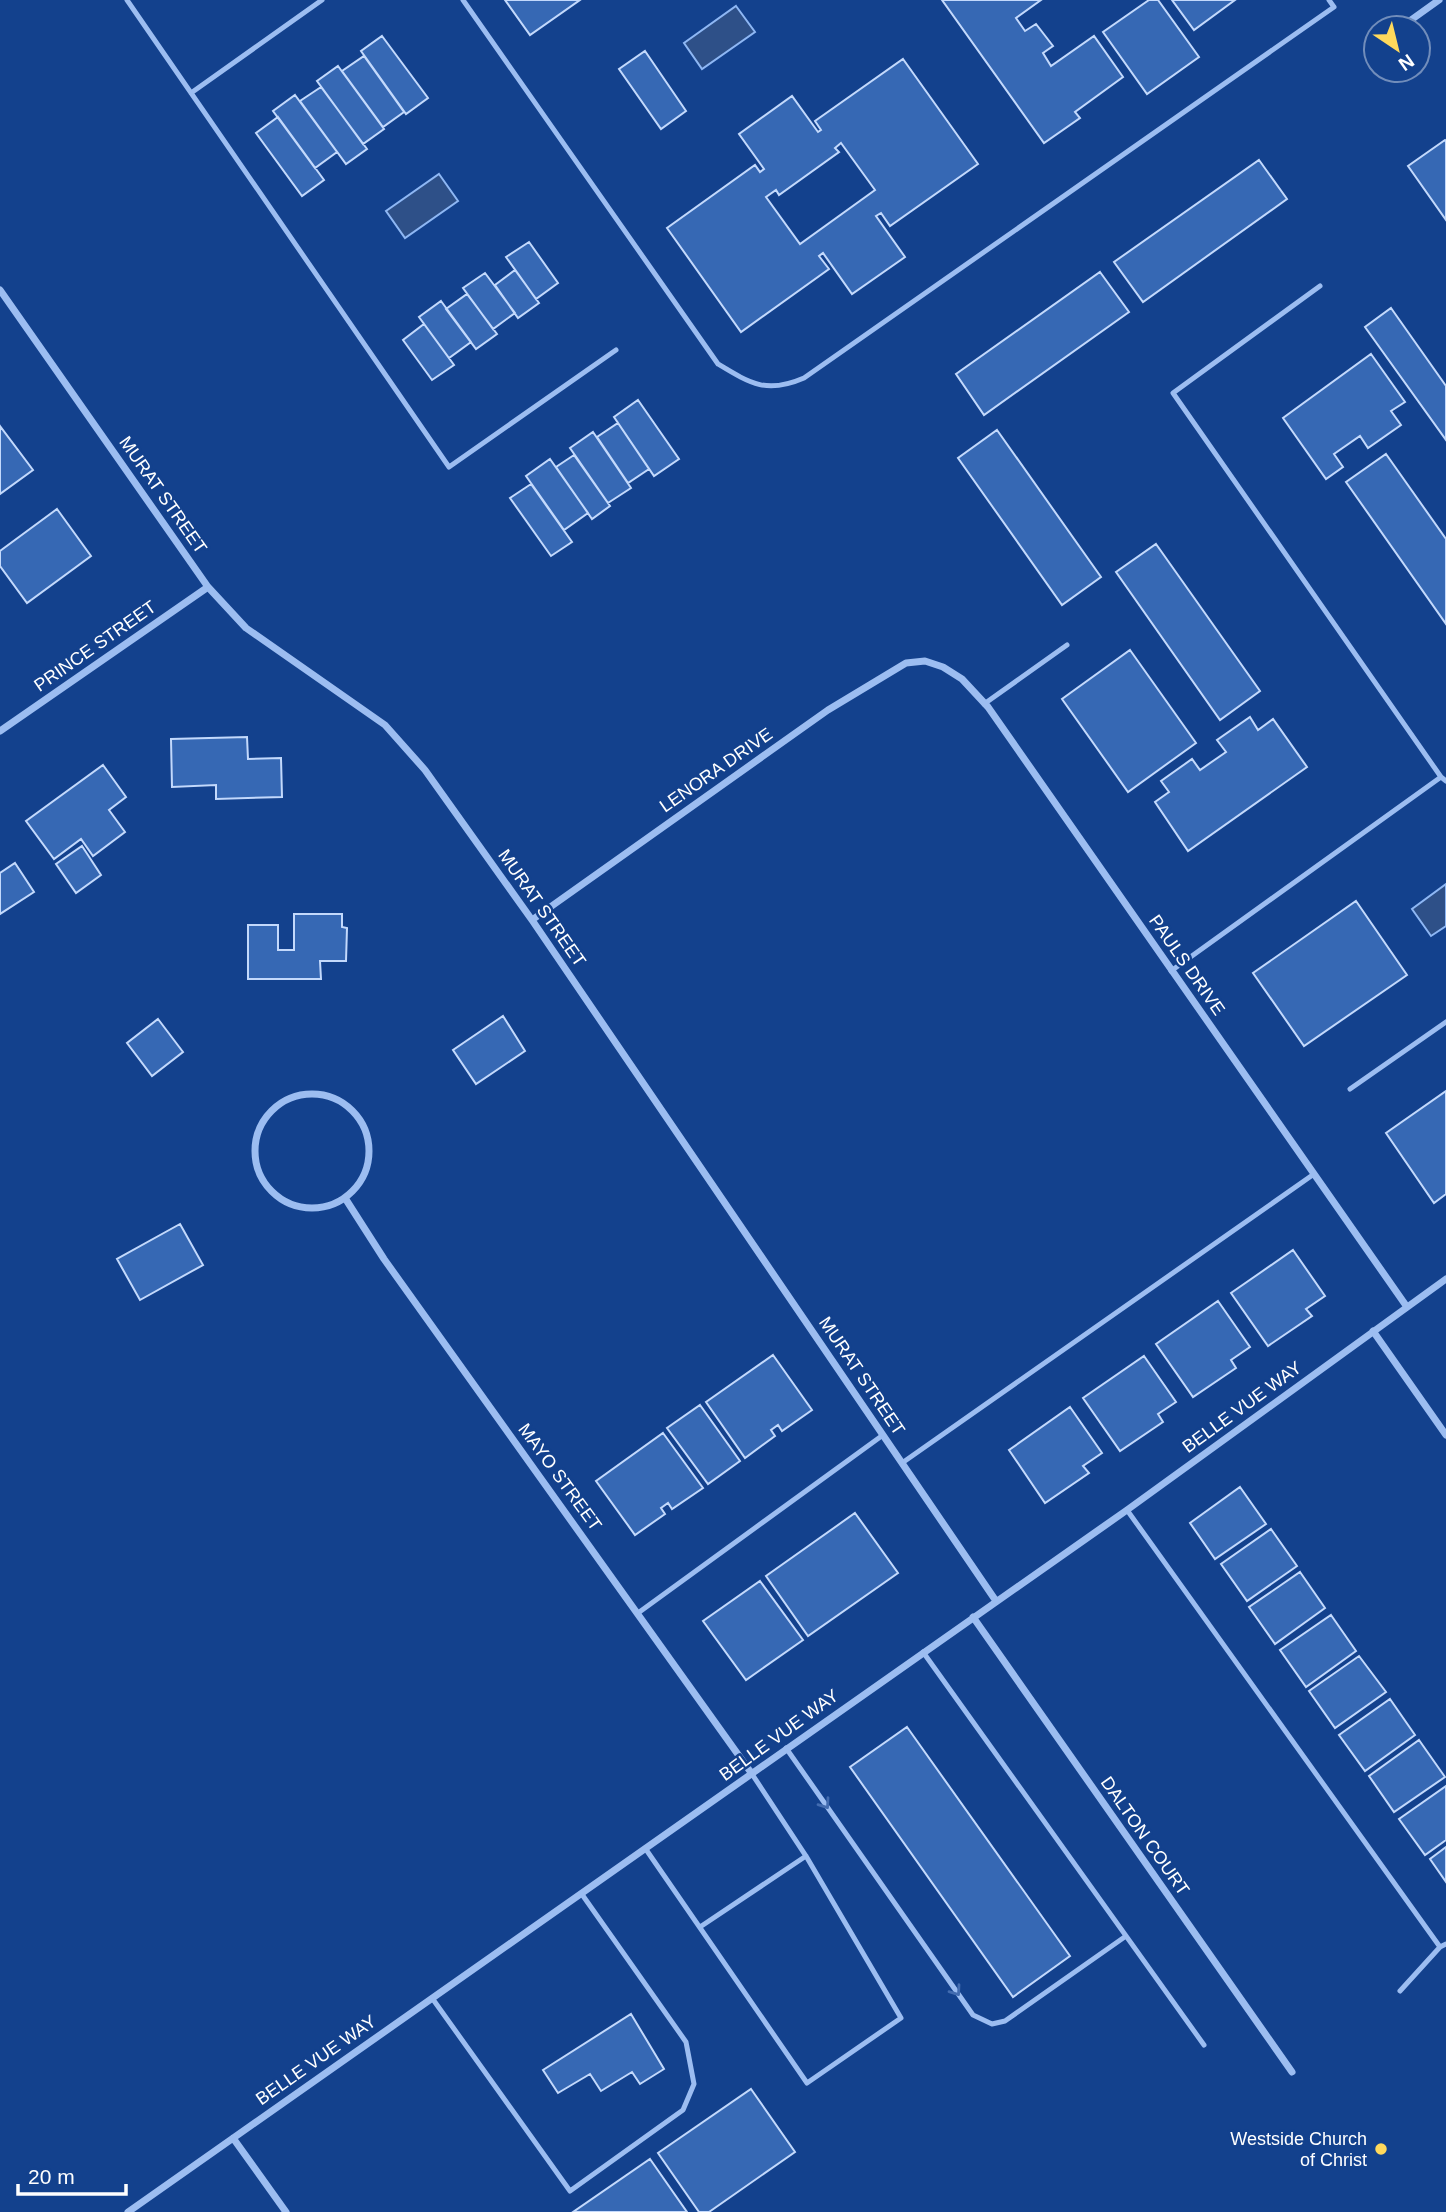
<svg xmlns="http://www.w3.org/2000/svg" width="1446" height="2212" viewBox="0 0 1446 2212" font-family="Arial,sans-serif">
<style>
.water{fill:#2e5088;stroke:#8eb7f4;stroke-width:2}
.building{fill:#3668b4;stroke:#c3d9fc;stroke-width:2;fill-rule:evenodd}
.lines{fill:none;stroke-linecap:round;stroke-linejoin:round}
.lane{stroke:#9cbdf1;stroke-width:5}
.street{stroke:#9cbdf1;stroke-width:7}
.oneway{stroke:#436cb0}
.poi-dot{fill:#ffd95c;stroke:#13418d;stroke-width:2.5}
.labels{text-anchor:middle;stroke-width:5;stroke-linejoin:round;paint-order:stroke}
.street-label{font-size:18px;fill:#fff;stroke:#13418d}
.poi-label{font-size:18px;fill:#fff;stroke:#13418d;text-anchor:end}
</style>
<rect width="100%" height="100%" fill="#13418d"/>
<path class="water" d="M 736,6 L 755,32 L 702,69 L 684,43 Z
M 439,174 L 458,201 L 405,238 L 386,211 Z
M 1446,884 L 1446,926 L 1431,936 L 1412,909 Z"/>
<path class="building" d="M 505,0 L 580,0 L 530,35 Z
M 942,0 L 1041,0 L 1016,18 L 1025,31 L 1036,24 L 1053,46 L 1043,53 L 1051,66 L 1094,36 L 1123,77 L 1075,112 L 1080,118 L 1044,143 Z
M 1149,0 L 1158,0 L 1199,57 L 1147,94 L 1103,32 Z
M 1172,0 L 1235,0 L 1194,30 Z
M 382,36 L 428,98 L 406,114 L 361,51 Z
M 645,51 L 686,111 L 661,129 L 619,69 Z
M 364,56 L 404,112 L 383,127 L 342,71 Z
M 903,59 L 978,164 L 890,226 L 881,213 L 876,216 L 905,257 L 852,294 L 823,253 L 819,256 L 829,269 L 741,332 L 667,228 L 755,165 L 760,172 L 764,169 L 739,134 L 792,96 L 818,132 L 821,130 L 815,121 ZM 841,143 L 875,190 L 800,244 L 766,197 L 776,190 L 779,195 L 839,152 L 835,148 Z
M 338,66 L 384,129 L 363,144 L 317,81 Z
M 321,87 L 367,149 L 346,164 L 300,101 Z
M 295,95 L 337,152 L 315,168 L 273,111 Z
M 278,117 L 324,180 L 302,196 L 256,133 Z
M 1445,140 L 1446,141 L 1446,220 L 1408,166 Z
M 1259,160 L 1287,199 L 1143,302 L 1114,262 Z
M 529,242 L 558,283 L 536,299 L 506,257 Z
M 515,270 L 539,303 L 518,318 L 495,285 Z
M 1100,272 L 1129,312 L 984,415 L 956,374 Z
M 485,273 L 515,313 L 493,329 L 463,288 Z
M 467,294 L 497,334 L 476,349 L 446,309 Z
M 441,301 L 471,342 L 449,358 L 419,317 Z
M 1391,308 L 1446,386 L 1446,440 L 1365,327 Z
M 424,324 L 454,365 L 432,380 L 403,340 Z
M 1371,354 L 1405,402 L 1391,411 L 1401,425 L 1368,448 L 1360,436 L 1334,454 L 1343,467 L 1326,479 L 1283,418 Z
M 638,400 L 679,459 L 654,476 L 614,417 Z
M 618,423 L 649,469 L 628,483 L 597,437 Z
M 0,426 L 33,470 L 0,494 Z
M 997,430 L 1101,577 L 1062,605 L 958,458 Z
M 593,432 L 631,488 L 608,503 L 570,448 Z
M 1386,454 L 1446,539 L 1446,624 L 1346,482 Z
M 574,455 L 610,506 L 592,519 L 556,467 Z
M 550,459 L 588,513 L 564,530 L 526,476 Z
M 531,484 L 572,542 L 551,556 L 510,498 Z
M 57,509 L 91,556 L 27,603 L 0,566 L 0,551 Z
M 1156,544 L 1260,691 L 1220,720 L 1116,572 Z
M 1130,650 L 1196,743 L 1128,792 L 1062,699 Z
M 1250,717 L 1258,730 L 1273,719 L 1307,767 L 1188,851 L 1155,802 L 1169,792 L 1161,781 L 1192,759 L 1200,770 L 1226,752 L 1217,740 Z
M 247,737 L 248,759 L 281,758 L 282,797 L 216,799 L 216,785 L 172,787 L 171,739 Z
M 103,765 L 126,797 L 109,810 L 125,832 L 93,856 L 81,839 L 54,859 L 26,821 Z
M 82,846 L 101,875 L 76,893 L 56,864 Z
M 15,863 L 34,892 L 0,914 L 0,873 Z
M 1356,901 L 1407,975 L 1304,1046 L 1253,973 Z
M 294,914 L 342,914 L 342,927 L 347,928 L 346,961 L 320,961 L 321,979 L 248,979 L 248,925 L 278,925 L 278,950 L 294,950 Z
M 503,1016 L 525,1051 L 476,1084 L 453,1050 Z
M 158,1019 L 183,1052 L 152,1076 L 127,1043 Z
M 1446,1091 L 1446,1194 L 1434,1203 L 1386,1133 Z
M 180,1224 L 203,1265 L 140,1300 L 117,1259 Z
M 1293,1250 L 1325,1296 L 1306,1309 L 1312,1316 L 1268,1346 L 1231,1293 Z
M 1218,1301 L 1250,1347 L 1231,1360 L 1236,1368 L 1193,1397 L 1156,1344 Z
M 773,1355 L 812,1410 L 782,1431 L 778,1425 L 771,1430 L 775,1436 L 745,1458 L 706,1402 Z
M 1144,1356 L 1176,1402 L 1158,1414 L 1163,1422 L 1120,1451 L 1083,1398 Z
M 700,1405 L 740,1461 L 708,1484 L 667,1428 Z
M 1070,1407 L 1102,1453 L 1083,1466 L 1089,1473 L 1045,1503 L 1009,1450 Z
M 663,1433 L 703,1488 L 672,1509 L 668,1503 L 661,1508 L 665,1514 L 635,1535 L 596,1481 Z
M 1240,1487 L 1266,1524 L 1215,1559 L 1190,1523 Z
M 855,1513 L 898,1573 L 808,1636 L 766,1576 Z
M 1271,1529 L 1297,1566 L 1247,1601 L 1221,1564 Z
M 1300,1572 L 1325,1608 L 1275,1644 L 1249,1607 Z
M 760,1581 L 803,1640 L 746,1680 L 703,1621 Z
M 1331,1615 L 1356,1651 L 1306,1687 L 1280,1650 Z
M 1359,1656 L 1386,1692 L 1335,1728 L 1309,1691 Z
M 1390,1699 L 1415,1735 L 1365,1771 L 1339,1735 Z
M 907,1727 L 1070,1956 L 1013,1997 L 850,1767 Z
M 1419,1740 L 1445,1777 L 1394,1812 L 1369,1776 Z
M 1446,1786 L 1446,1840 L 1425,1855 L 1399,1819 Z
M 1446,1847 L 1446,1882 L 1430,1859 Z
M 631,2014 L 664,2069 L 640,2084 L 632,2072 L 601,2091 L 590,2074 L 558,2093 L 543,2070 Z
M 751,2089 L 795,2152 L 709,2212 L 699,2212 L 658,2153 Z
M 650,2159 L 687,2212 L 573,2212 Z"/>
<g class="lines">
<path class="lane" d="M 127,0 L 449,467 L 616,350
M 463,0 L 718,364 C 751,384 767,394 804,378 L 1334,7 L 1329,0
M 191,93 L 322,0
M 1320,286 L 1173,393 L 1441,777
M 984,704 L 1067,645
M 1171,971 L 1441,777 L 1446,781
M 1350,1089 L 1446,1022
M 902,1463 L 1314,1174
M 1127,1510 L 1440,1947
M 638,1613 L 883,1435
M 923,1652 L 1204,2045
M 786,1748 L 973,2015 L 992,2024 L 1005,2021 L 1126,1936
M 645,1848 L 807,2083 L 901,2018 L 806,1856 L 752,1774
M 700,1927 L 806,1856
M 1400,1991 L 1440,1947 L 1446,1944
M 432,1998 L 570,2191 L 683,2110 L 694,2084 L 686,2042 L 581,1893"/>
<path class="street" d="M 1411,20 L 1439,0
M 0,290 L 208,587 L 246,628 L 385,725 L 425,770 L 532,920 L 996,1601
M 0,731 L 208,587
M 532,920 L 828,710 L 906,663 L 925,661 L 943,667 L 962,679 L 988,707 L 1407,1307
M255 1151a57 57 0 1 1 114 0a57 57 0 1 1-114 0Z
M 345,1198 L 384,1259 L 752,1774
M 1373,1331 L 1446,1435
M 973,1617 L 1292,2072
M 233,2138 L 286,2212
M 128,2212 L 1127,1510 L 1446,1279"/>
</g>
<defs><path id="oneway-chevron" d="M-2-3.5L2.5 0L-2 3.5" fill="none" stroke-width="1.6" stroke-linecap="round" stroke-linejoin="round" transform="scale(1.75)"/></defs>
<g class="oneway">
<use href="#oneway-chevron" transform="translate(825 1804) rotate(55)"/>
<use href="#oneway-chevron" transform="translate(956 1991) rotate(55)"/>
</g>
<circle class="poi-dot" cx="1381" cy="2149" r="7"/>
<g class="labels">
<g class="street-label">
<text transform="translate(163 495) rotate(55)" y="6">MURAT STREET</text>
<text transform="translate(95 646) rotate(-35)" y="6">PRINCE STREET</text>
<text transform="translate(716 770) rotate(-35)" y="6">LENORA DRIVE</text>
<text transform="translate(542 908) rotate(55)" y="6">MURAT STREET</text>
<text transform="translate(1187 965) rotate(55)" y="6">PAULS DRIVE</text>
<text transform="translate(862 1376) rotate(56)" y="6">MURAT STREET</text>
<text transform="translate(1242 1407) rotate(-36)" y="6">BELLE VUE WAY</text>
<text transform="translate(560 1477) rotate(54)" y="6">MAYO STREET</text>
<text transform="translate(779 1735) rotate(-36)" y="6">BELLE VUE WAY</text>
<text transform="translate(1145 1836) rotate(55)" y="6">DALTON COURT</text>
<text transform="translate(316 2060) rotate(-35)" y="6">BELLE VUE WAY</text>
</g>
<g class="poi-label">
<text x="1367" y="2145">Westside Church<tspan x="1367" dy="21">of Christ</tspan></text>
</g>
</g>
<g transform="translate(1397 49) rotate(145)"><circle r="33" fill="#13418d" stroke="#718dbb" stroke-width="2"/>
<path d="M0-5L12 26L0 18L-12 26Z" fill="#ffd95c"/>
<text y="-10" font-size="19" font-weight="bold" text-anchor="middle" fill="#ffffff">N</text>
</g>
<path d="M18 2184v10h108v-10" fill="none" stroke="#ffffff" stroke-width="3.5"/>
<text x="28" y="2184" font-size="21" fill="#ffffff" stroke="#13418d" stroke-width="5" paint-order="stroke">20 m</text>
</svg>
